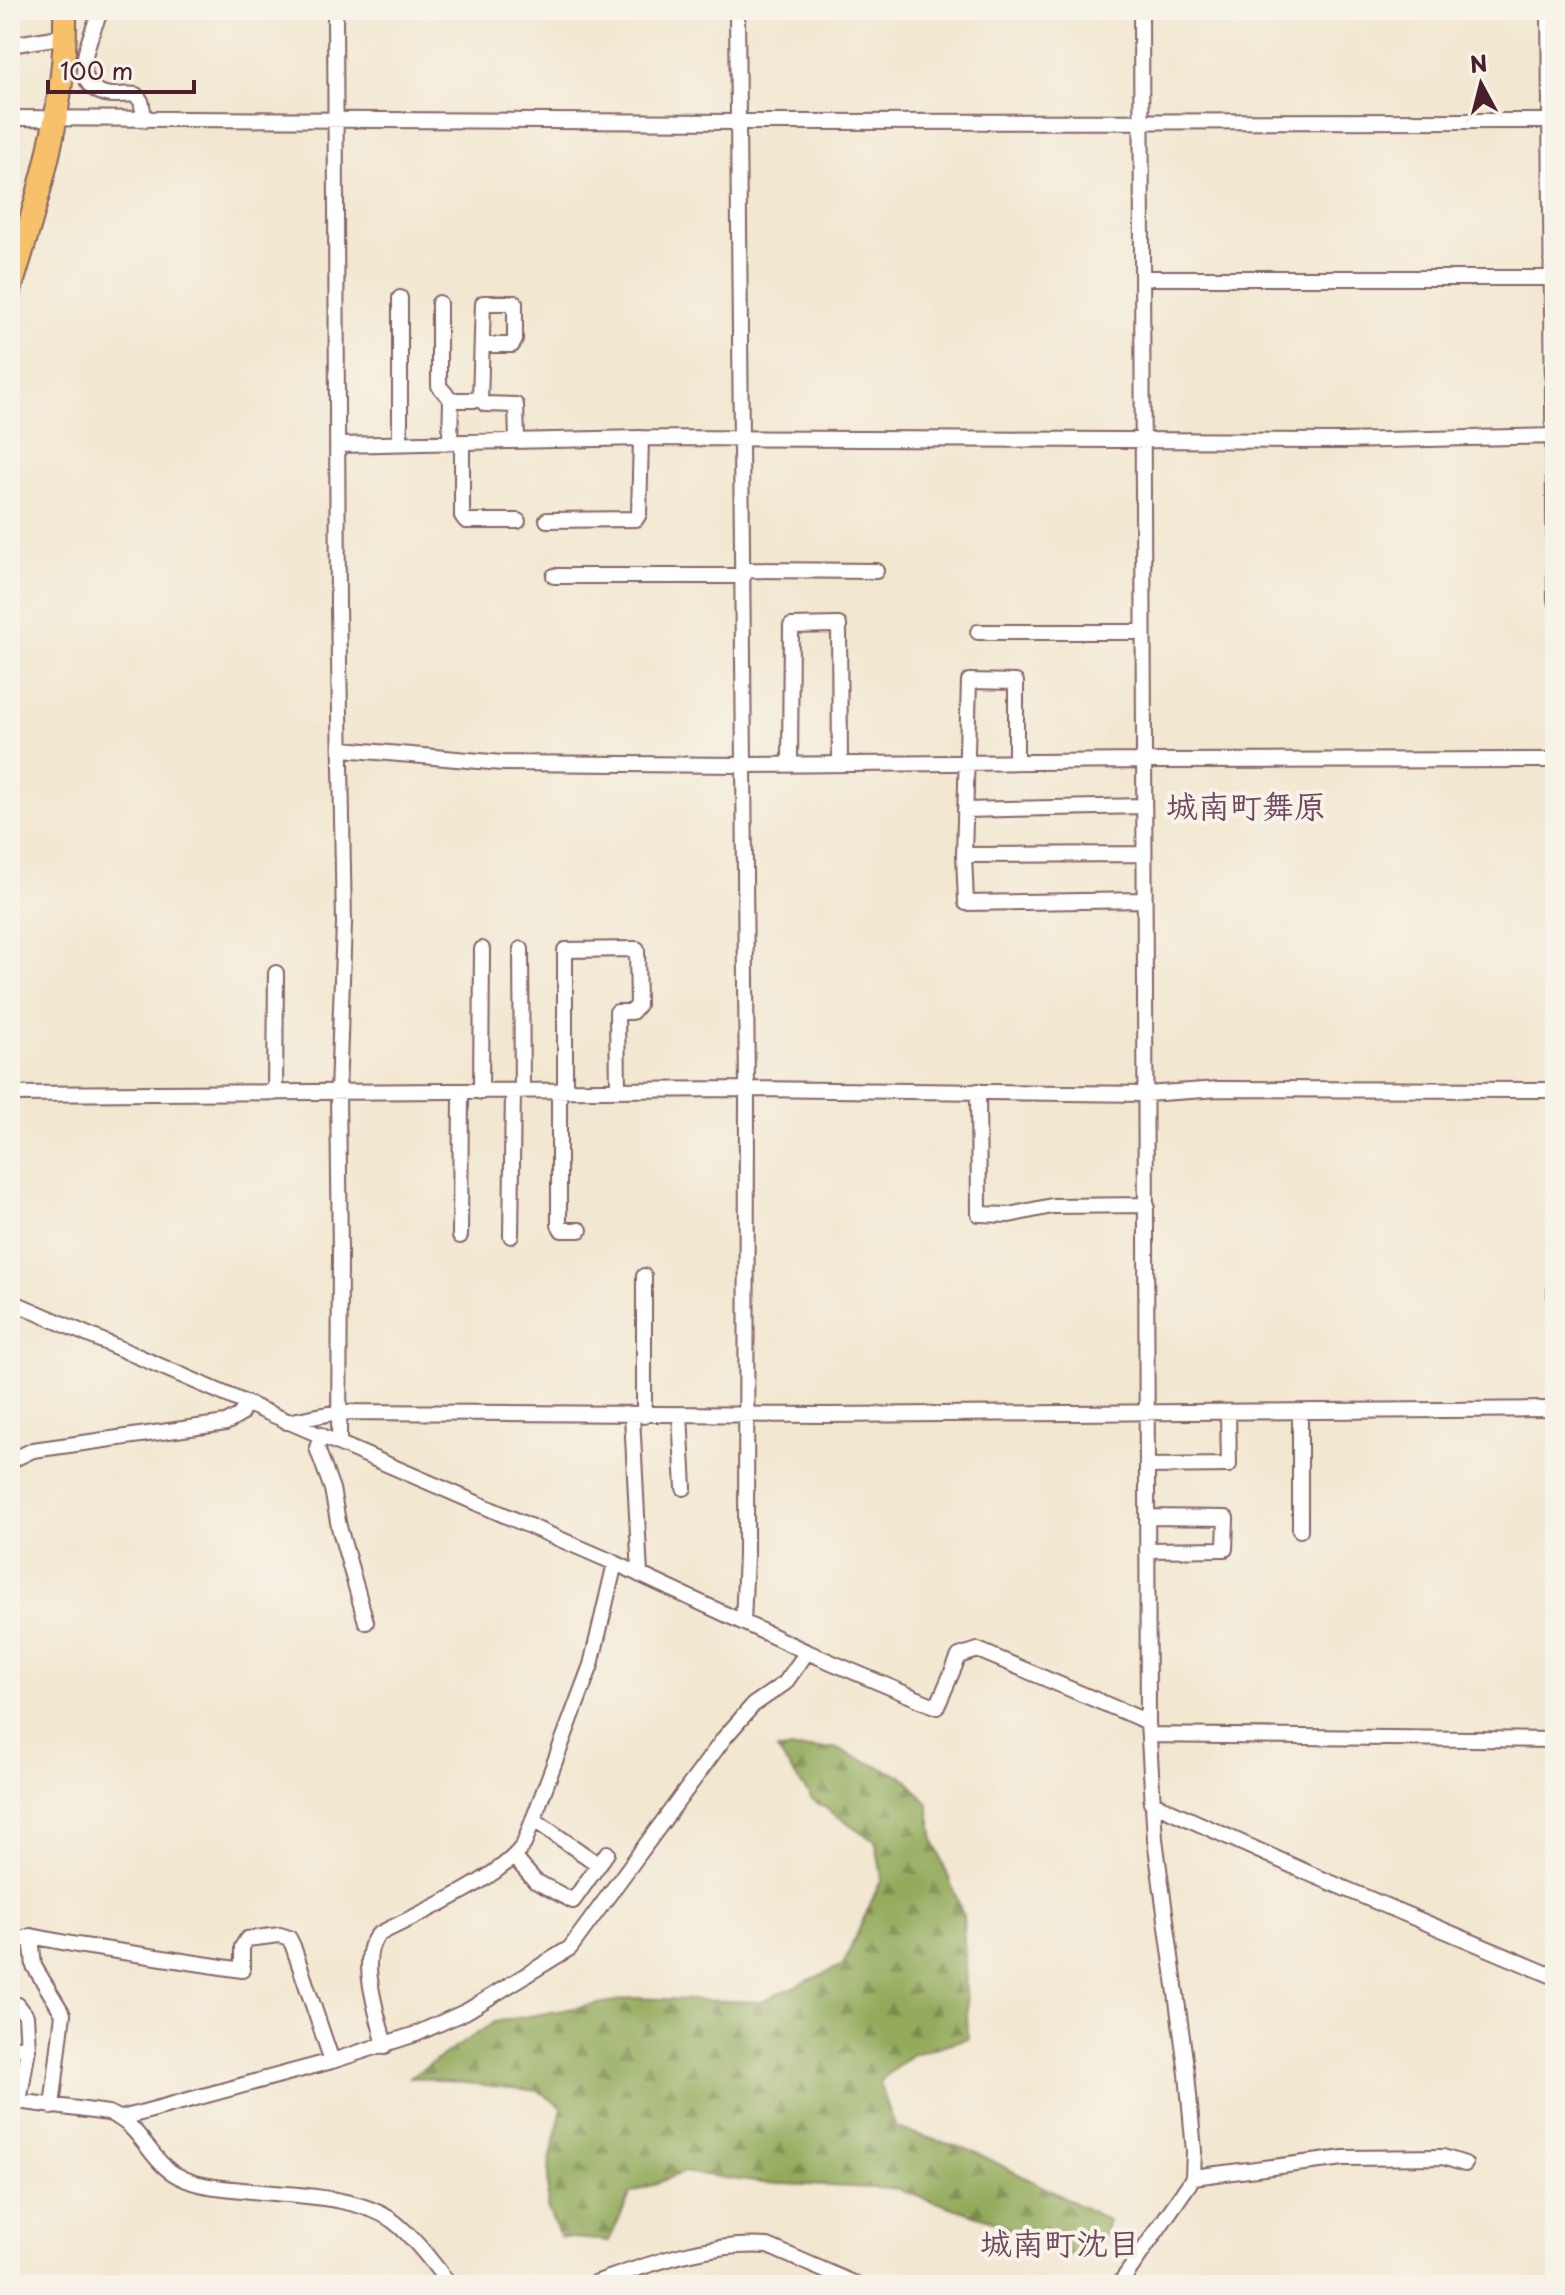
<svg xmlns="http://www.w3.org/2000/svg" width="1565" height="2295" viewBox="0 0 1565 2295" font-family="'Playpen Sans','Klee One',sans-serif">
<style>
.forest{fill:url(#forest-firs);stroke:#6e6444;stroke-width:2}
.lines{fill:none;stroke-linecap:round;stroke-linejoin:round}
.minor-casing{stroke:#856565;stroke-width:18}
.highway-casing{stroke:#856565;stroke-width:26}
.minor{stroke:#fff;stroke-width:14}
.highway{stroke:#f6c16b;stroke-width:22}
.labels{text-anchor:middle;stroke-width:8;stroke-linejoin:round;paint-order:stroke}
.quarter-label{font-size:32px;font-weight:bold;fill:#704960;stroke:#f7f3e8}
</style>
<defs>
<pattern id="forest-firs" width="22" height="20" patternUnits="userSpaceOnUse" patternTransform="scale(2)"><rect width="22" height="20" fill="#93aa5c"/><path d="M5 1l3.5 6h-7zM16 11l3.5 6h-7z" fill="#7a8a4c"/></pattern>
</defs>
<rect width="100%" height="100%" fill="#f7f3e8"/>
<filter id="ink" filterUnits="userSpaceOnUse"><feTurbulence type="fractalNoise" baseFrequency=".0125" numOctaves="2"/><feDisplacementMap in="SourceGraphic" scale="16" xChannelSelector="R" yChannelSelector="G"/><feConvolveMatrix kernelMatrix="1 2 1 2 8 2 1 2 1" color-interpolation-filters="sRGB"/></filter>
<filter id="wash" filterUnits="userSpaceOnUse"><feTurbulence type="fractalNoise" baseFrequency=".006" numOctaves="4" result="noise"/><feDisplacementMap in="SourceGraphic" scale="32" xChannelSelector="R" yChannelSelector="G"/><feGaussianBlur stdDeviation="1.8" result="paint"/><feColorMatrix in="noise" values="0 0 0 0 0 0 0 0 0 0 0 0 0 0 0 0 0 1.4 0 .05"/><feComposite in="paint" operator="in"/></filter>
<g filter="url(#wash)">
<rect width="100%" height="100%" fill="#f2e7d0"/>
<path class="forest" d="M 834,1748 L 906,1778 L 928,1804 L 934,1840 L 963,1915 L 968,2038 L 911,2055 L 879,2082 L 896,2128 L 975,2152 L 1108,2220 L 1098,2253 L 1062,2255 L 996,2222 L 896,2189 L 761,2183 L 684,2172 L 631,2193 L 609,2241 L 560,2237 L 547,2207 L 550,2160 L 562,2108 L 539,2091 L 410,2077 L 495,2022 L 632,1998 L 760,2002 L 843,1965 L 882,1878 L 876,1842 L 812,1799 L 777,1750 Z"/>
</g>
<g filter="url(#ink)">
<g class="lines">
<g class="minor-casing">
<path id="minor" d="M 101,10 C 92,33 66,83 105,94 C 115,97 126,93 136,95 L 141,101 L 145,120
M 335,10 L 338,607 L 344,923 L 338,1093 L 340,1254 L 339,1443
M 737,10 L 747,1089 L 746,1555 L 743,1622
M 1549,10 L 1555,600
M 10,45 L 66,36
M 10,118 L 738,122 L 1550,121 L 1555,118
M 1144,278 L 1555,278
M 400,298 L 400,443
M 439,303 L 439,386 L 451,400 L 450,442
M 451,400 L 480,400 L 483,303 L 515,303 L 515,340 L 512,345 L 482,345
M 485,404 L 516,405 L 517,441
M 462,442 L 462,516 L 466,521 L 518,521
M 339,445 L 641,438 L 1342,441 L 1555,436
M 547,520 L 636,519 L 639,514 L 641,438
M 744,570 L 876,571
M 554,576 L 744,576
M 978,632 L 1143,632
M 343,749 L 502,763 L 743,765 L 1143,761 L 1555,760
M 1016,762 L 1016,682 L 969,681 L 964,855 L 966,903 L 1144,900
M 790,764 L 791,626 L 839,625 L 840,764
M 965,810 L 1144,806
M 964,855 L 1144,854
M 521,949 L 522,1091
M 559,1091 L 559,1225 L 562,1230 L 580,1230
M 565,1091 L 565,950 L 637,949 L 638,1005 L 632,1012 L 617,1012 L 618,1090
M 978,1091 L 979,1214 L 1009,1215 L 1052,1206 L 1147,1205
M 481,1092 L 482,949
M 275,1093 L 276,973
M 10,1094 L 747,1089 L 1146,1094 L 1219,1089 L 1555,1090
M 460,1236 L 461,1092
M 511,1236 L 513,1091
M 1555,1282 L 1555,1333
M 10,1301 L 615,1563 L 807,1652 L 937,1707 L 959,1656 L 978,1650 L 1148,1722
M 1300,1412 L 1300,1530
M 680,1415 L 684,1488
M 632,1416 L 640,1575
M 644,1416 L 644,1276
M 287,1422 L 338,1412 L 828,1415 L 1555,1409
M 321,1435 L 317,1448 L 332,1489 L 339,1527 L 366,1622
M 10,1461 L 33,1450 L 226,1423 L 240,1415 L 246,1404
M 1147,1466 L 1229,1465 L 1228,1413
M 1147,1517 L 1226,1518 L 1225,1549 L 1147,1550
M 1149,1735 L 1555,1740
M 1151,1802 L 1315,1876 L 1555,1977
M 533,1819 L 599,1865
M 515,1858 L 535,1881 L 573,1901 L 607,1853
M 31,1936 L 34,1966 L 63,2014 L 52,2107
M 10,1943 L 31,1936 L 77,1945 L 242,1970 L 242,1947 L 247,1939 L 280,1935 L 289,1938 L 293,1946 L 332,2061
M 18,2005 L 26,2016 L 28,2048 L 19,2102
M 10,2046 L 28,2048
M 385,2046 C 379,2018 356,1955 379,1934 C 418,1914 502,1878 524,1844 L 591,1665 L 615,1563
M 10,2100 L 108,2113 C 142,2124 149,2163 180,2177 C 201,2188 227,2188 251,2191 C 293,2195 366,2196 398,2225 C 418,2242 434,2265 450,2285
M 122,2118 L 332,2061 L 416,2034 L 467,2011 L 570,1948 L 725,1737 L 753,1705 L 785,1683 L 807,1652
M 1193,2177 L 1344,2158 L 1443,2157 L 1465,2164
M 589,2285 C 647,2265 705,2242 768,2246 L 858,2285
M 1119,2285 L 1189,2184 L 1193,2177 L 1194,2151 L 1187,2074 L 1155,1839 L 1148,1722 L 1141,10"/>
</g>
<g class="highway-casing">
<path id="highway" d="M 10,290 C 38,200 67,105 65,10"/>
</g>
<use href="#minor" class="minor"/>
<use href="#highway" class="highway"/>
</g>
</g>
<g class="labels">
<g class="quarter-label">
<text x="1246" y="818">城南町舞原</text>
<text x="1060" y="2255">城南町沈目</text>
</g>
</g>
<rect width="1565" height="2295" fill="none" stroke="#f7f3e8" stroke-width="40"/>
<g transform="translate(1481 84) rotate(353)" stroke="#f7f3e8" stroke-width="6" paint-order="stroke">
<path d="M0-6L14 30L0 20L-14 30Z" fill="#4a1f2b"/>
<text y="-12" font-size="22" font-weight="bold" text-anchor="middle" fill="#4a1f2b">N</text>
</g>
<path d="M48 80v12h146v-12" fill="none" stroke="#4a1f2b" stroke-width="4"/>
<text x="60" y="80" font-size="24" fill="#4a1f2b" stroke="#f7f3e8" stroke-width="6" paint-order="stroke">100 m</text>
</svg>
